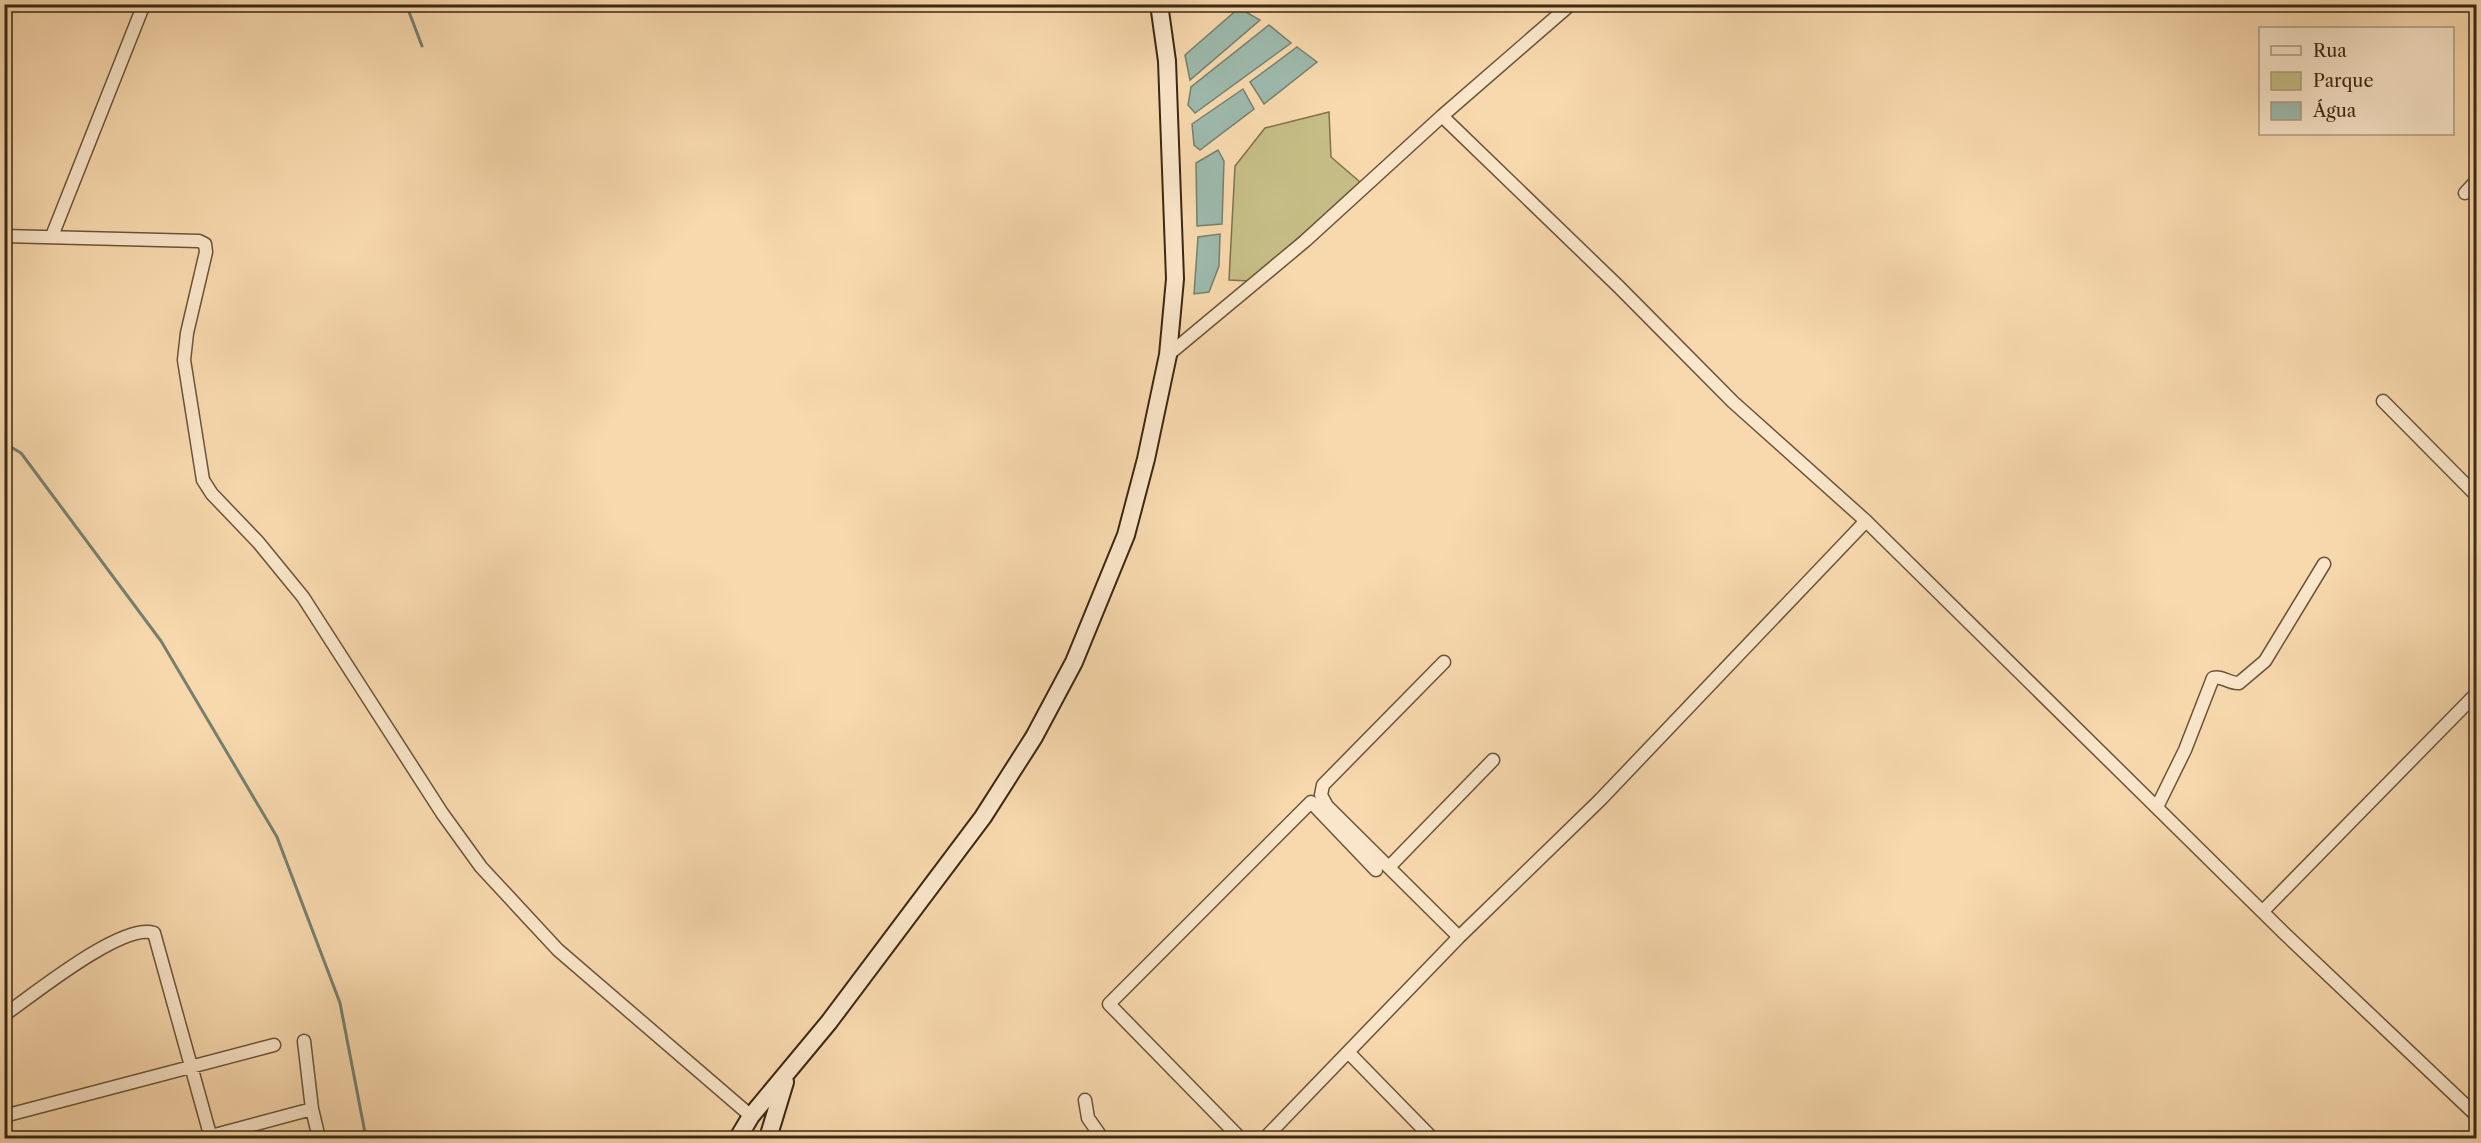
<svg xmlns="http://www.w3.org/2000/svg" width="2481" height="1143" viewBox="0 0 2481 1143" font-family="'Libre Caslon Text',serif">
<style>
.green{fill:#c5bd85;stroke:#80724c;stroke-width:1.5}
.water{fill:#9dbaad;stroke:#76806f;stroke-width:1.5}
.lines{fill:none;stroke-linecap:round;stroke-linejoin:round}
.stream{stroke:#76806f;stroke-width:3}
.street-casing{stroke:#6a5439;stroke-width:15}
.secondary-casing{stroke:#3b2812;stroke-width:20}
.street{stroke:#fae6ca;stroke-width:12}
.secondary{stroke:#fae6ca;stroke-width:16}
</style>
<rect width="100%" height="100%" fill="#f8d9ae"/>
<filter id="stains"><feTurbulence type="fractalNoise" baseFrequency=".00333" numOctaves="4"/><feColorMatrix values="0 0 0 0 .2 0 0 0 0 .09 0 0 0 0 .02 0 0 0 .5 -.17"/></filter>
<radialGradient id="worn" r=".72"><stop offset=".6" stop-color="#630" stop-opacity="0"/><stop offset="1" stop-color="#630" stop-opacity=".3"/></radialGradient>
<path class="green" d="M 1329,112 L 1331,157 L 1360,182 L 1251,281 L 1229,280 L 1235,166 L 1265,128 Z"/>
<path class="water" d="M 1239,8 L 1260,20 L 1190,80 L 1185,55 Z
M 1269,25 L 1291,43 L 1195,113 L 1188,105 L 1191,87 Z
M 1297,47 L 1317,62 L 1264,104 L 1250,82 Z
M 1243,89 L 1254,109 L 1200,150 L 1194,145 L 1192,124 Z
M 1218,150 L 1224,161 L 1222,224 L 1197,226 L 1196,163 Z
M 1220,234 L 1219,266 L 1209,292 L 1194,294 L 1198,237 Z"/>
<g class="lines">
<path class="stream" d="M 406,4 L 422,46
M 4,443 L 21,453 L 161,641 L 277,837 L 340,1003 L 366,1138"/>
<g class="street-casing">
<path id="street" d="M 1442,116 L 1619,287 L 1733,402 L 1866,521 L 2284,933 L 2476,1115
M 2465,193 L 2476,181
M 4,236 L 199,241 L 205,244 L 206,252 L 187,333 L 184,360 L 203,480 L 212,494 L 258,542 L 303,597 L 442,813 L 481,867 L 558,950 L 751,1116
M 52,236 L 144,4
M 1168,355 L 1305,241 L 1442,116 L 1571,4
M 2383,401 L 2476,495
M 1444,662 L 1323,785 L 1321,795 L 1327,806 L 1459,937
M 2157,807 L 2185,750 L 2213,678 C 2222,675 2229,684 2239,683 L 2265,661 L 2324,564
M 1389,867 L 1493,760
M 2263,911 L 2476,694
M 4,1015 C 32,996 122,922 154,933 L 211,1138
M 304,1041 L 312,1109 L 319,1138
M 1348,1052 L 1432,1138
M 1085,1100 L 1088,1118 L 1102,1138
M 4,1116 L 274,1045
M 211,1136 L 312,1109
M 1240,1138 L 1109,1004 L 1311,802 L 1376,870
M 1265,1138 L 1459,937 L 1600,800 L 1866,521"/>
</g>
<g class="secondary-casing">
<path id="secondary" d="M 738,1138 L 751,1116 L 829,1022 L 983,817 L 1034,737 L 1074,662 L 1126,535 L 1146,459 L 1168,355 L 1175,279 L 1167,61 L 1159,4
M 768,1138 L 785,1082"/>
</g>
<use href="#street" class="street"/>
<use href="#secondary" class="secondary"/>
</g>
<rect width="2481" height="1143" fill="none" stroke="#f8d9ae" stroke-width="24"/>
<rect x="6" y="6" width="2469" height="1131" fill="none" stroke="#3b2812" stroke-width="3"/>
<rect x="12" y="12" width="2457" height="1119" fill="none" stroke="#3b2812" stroke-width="1.5"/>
<rect x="2259" y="27" width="195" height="108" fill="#fae6ca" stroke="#ae9a80" stroke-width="1.5"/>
<rect x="2271" y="46" width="30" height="9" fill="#fae6ca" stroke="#ae9a80" stroke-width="1.5"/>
<text x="2313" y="57" font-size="18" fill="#3b2812">Rua</text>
<rect x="2271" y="72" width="30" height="18" fill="#c5bd85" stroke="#ae9a80" stroke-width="1.5"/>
<text x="2313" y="87" font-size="18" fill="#3b2812">Parque</text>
<rect x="2271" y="102" width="30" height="18" fill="#9dbaad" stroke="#ae9a80" stroke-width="1.5"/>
<text x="2313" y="117" font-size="18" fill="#3b2812">Água</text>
<rect width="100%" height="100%" filter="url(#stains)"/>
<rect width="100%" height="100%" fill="url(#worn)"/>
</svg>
